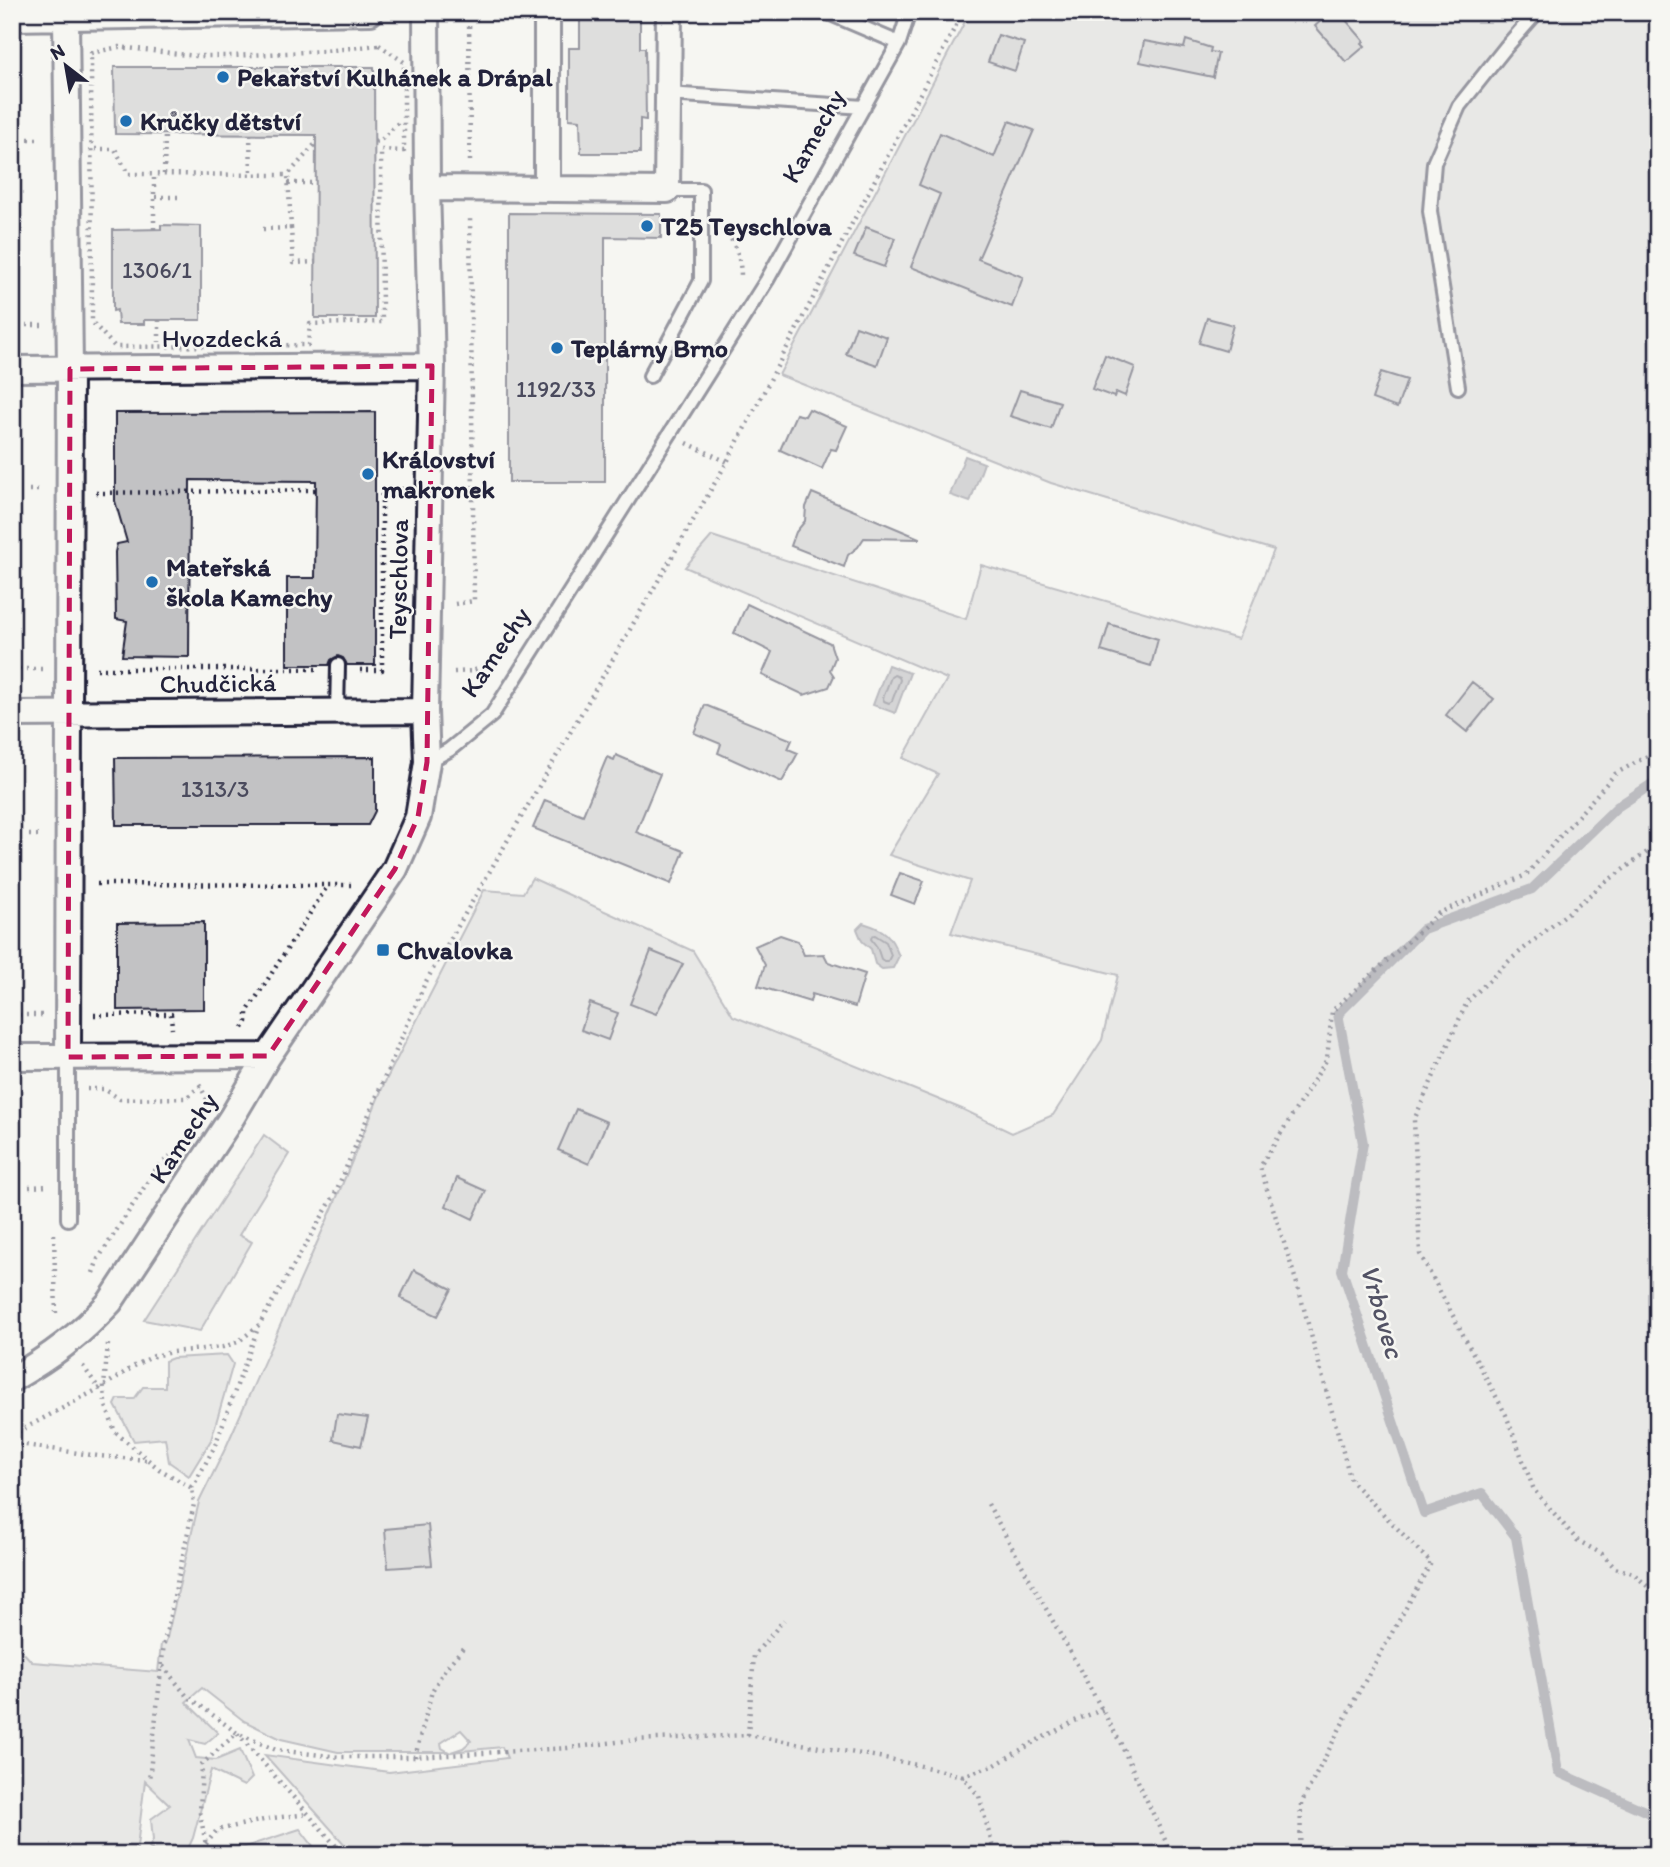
<svg xmlns="http://www.w3.org/2000/svg" width="1670" height="1867" viewBox="0 0 1670 1867" font-family="Itim,sans-serif">
<style>
.green{fill:#d7d7d7;stroke:#7c7c89;stroke-width:2}
.water{fill:#adadb3;stroke:#757583;stroke-width:2}
.lines{fill:none;stroke-linecap:round;stroke-linejoin:round}
.shore{stroke:#5a5a6b;stroke-width:2}
.stream{stroke:#757583;stroke-width:10}
.building{fill:#c2c2c4;stroke:#22223b;stroke-width:2}
.service-casing{stroke:#22223b;stroke-width:18}
.minor-casing{stroke:#22223b;stroke-width:30}
.path{stroke:#22223b;stroke-width:4.5;stroke-dasharray:2 5;stroke-linecap:butt}
.service{stroke:#f6f6f2;stroke-width:12}
.minor{stroke:#f6f6f2;stroke-width:24}
.marked{fill:none;stroke:#c2185b;stroke-width:5;stroke-dasharray:14 9;stroke-linejoin:round}
.poi-dot{fill:#1f6fb2;stroke:#f6f6f2;stroke-width:2.5}
.labels{text-anchor:middle;stroke-width:5;stroke-linejoin:round;paint-order:stroke}
.number-label{font-size:23px;fill:#4a4a5d}
.poi-label{font-size:26px;font-weight:bold;fill:#22223b;stroke:#f6f6f2;text-anchor:start}
.street-label{font-size:26px;fill:#22223b;stroke:#f6f6f2}
.water-label{font-size:28px;font-style:italic;fill:#535365;stroke:#f6f6f2}
</style>
<rect width="100%" height="100%" fill="#f6f6f2"/>
<filter id="ink" filterUnits="userSpaceOnUse"><feTurbulence type="fractalNoise" baseFrequency=".0143" numOctaves="2"/><feDisplacementMap in="SourceGraphic" scale="14" xChannelSelector="R" yChannelSelector="G"/><feConvolveMatrix kernelMatrix="1 2 1 2 8 2 1 2 1" color-interpolation-filters="sRGB"/></filter>
<g filter="url(#ink)">
<path class="green" d="M 970,12 L 1658,12 L 1658,1855 L 354,1855 L 265,1755 L 389,1772 L 507,1758 L 502,1747 L 451,1752 L 463,1748 L 471,1741 L 461,1730 L 441,1743 L 442,1748 L 449,1752 L 338,1752 L 281,1739 L 244,1721 L 202,1688 L 186,1702 L 218,1733 L 205,1744 L 189,1740 L 196,1758 L 216,1760 L 240,1750 L 252,1778 L 244,1786 L 211,1770 L 193,1838 L 185,1855 L 159,1855 L 149,1848 L 153,1840 L 151,1819 L 170,1805 L 145,1781 L 136,1855 L 12,1855 L 12,1640 L 32,1662 L 158,1672 L 161,1644 L 166,1642 L 199,1502 L 226,1447 L 332,1209 L 384,1084 L 484,890 L 523,893 L 532,878 L 693,951 L 733,1016 L 962,1109 L 1012,1133 L 1053,1115 L 1102,1040 L 1118,975 L 951,933 L 970,881 L 889,855 L 938,774 L 903,758 L 947,679 L 685,567 L 712,536 L 966,619 L 981,565 L 1238,639 L 1274,550 L 1051,483 L 779,375 Z
M 264,1135 L 289,1154 L 239,1235 L 252,1242 L 200,1331 L 144,1320 Z
M 227,1355 L 233,1364 L 211,1440 L 189,1476 L 169,1462 L 165,1438 L 134,1441 L 115,1405 L 118,1399 L 134,1399 L 143,1387 L 165,1387 L 165,1361 L 173,1358 Z
M 300,1829 L 320,1855 L 220,1855 Z"/>
<path class="water" d="M 965,456 L 984,463 L 970,502 L 950,495 Z
M 888,665 L 910,673 L 895,713 L 873,705 Z
M 863,923 C 886,930 890,934 899,956 L 893,968 L 882,969 L 875,964 L 871,949 L 862,941 L 857,929 Z"/>
<g class="lines">
<path class="shore" d="M 894,675 L 899,677 L 900,680 L 892,701 L 889,703 L 884,701 L 883,698 L 891,677 Z
M 875,935 L 886,942 L 891,955 L 888,961 L 884,961 L 881,959 L 877,947 L 871,939 L 872,936 Z"/>
<path class="stream" d="M 1658,780 L 1617,807 L 1532,889 L 1423,929 L 1338,1014 L 1363,1143 L 1342,1270 L 1424,1513 L 1482,1493 L 1516,1537 L 1558,1772 L 1658,1817"/>
</g>
<path class="building" d="M 580,12 L 640,12 L 640,48 L 645,48 L 646,120 L 640,119 L 640,153 L 581,153 L 580,120 L 569,119 L 569,48 L 580,48 Z
M 1331,12 L 1339,12 L 1364,41 L 1362,43 L 1365,46 L 1346,62 L 1315,26 Z
M 998,35 L 1024,43 L 1015,71 L 988,62 Z
M 1186,40 L 1211,48 L 1210,52 L 1218,53 L 1213,77 L 1140,62 L 1144,41 L 1184,48 Z
M 114,67 L 374,67 L 375,318 L 315,318 L 316,135 L 115,134 Z
M 1009,121 L 1034,130 L 978,259 L 1023,277 L 1012,307 L 911,267 L 940,194 L 919,185 L 940,133 L 994,157 Z
M 509,213 L 661,214 L 661,238 L 605,237 L 605,482 L 509,482 Z
M 161,225 L 201,226 L 201,320 L 144,320 L 144,324 L 118,324 L 117,310 L 113,311 L 113,230 L 161,229 Z
M 866,227 L 895,238 L 884,267 L 854,256 Z
M 1207,318 L 1233,325 L 1226,351 L 1199,343 Z
M 856,326 L 887,337 L 877,365 L 846,354 Z
M 1105,355 L 1135,367 L 1125,396 L 1116,392 L 1114,397 L 1092,389 Z
M 1381,372 L 1407,380 L 1397,408 L 1372,399 Z
M 1020,390 L 1060,402 L 1051,429 L 1010,416 Z
M 809,409 L 847,426 L 836,450 L 831,449 L 822,469 L 780,450 L 796,414 L 805,416 Z
M 375,412 L 375,665 L 347,665 L 343,658 L 338,656 L 331,660 L 329,665 L 287,665 L 287,578 L 315,578 L 316,481 L 190,480 L 189,657 L 122,656 L 127,621 L 116,619 L 115,552 L 117,544 L 127,542 L 115,501 L 115,413 Z
M 812,493 L 919,538 L 919,539 L 864,538 L 858,547 L 848,555 L 844,567 L 791,546 L 796,532 L 805,521 L 806,507 Z
M 747,604 L 830,643 L 835,658 L 830,670 L 834,676 L 829,687 L 804,695 L 762,675 L 772,652 L 734,633 Z
M 1109,624 L 1158,639 L 1151,666 L 1101,651 Z
M 1472,682 L 1494,699 L 1467,732 L 1446,715 Z
M 705,705 L 792,740 L 788,749 L 798,753 L 782,782 L 718,753 L 721,744 L 694,733 Z
M 616,755 L 660,774 L 636,832 L 684,851 L 671,884 L 533,828 L 545,800 L 583,815 L 607,757 L 614,760 Z
M 375,757 L 375,811 L 368,825 L 116,825 L 115,758 Z
M 900,873 L 924,881 L 915,904 L 891,895 Z
M 204,922 L 204,1009 L 117,1010 L 117,923 Z
M 780,935 L 798,941 L 804,955 L 824,954 L 828,962 L 865,974 L 855,1007 L 812,994 L 810,1002 L 758,986 L 765,965 L 755,946 Z
M 651,951 L 683,964 L 656,1014 L 630,1004 Z
M 590,1003 L 618,1013 L 608,1040 L 581,1030 Z
M 576,1109 L 607,1122 L 589,1164 L 558,1150 Z
M 457,1178 L 486,1191 L 473,1219 L 446,1206 Z
M 414,1270 L 452,1289 L 438,1316 L 400,1298 Z
M 337,1414 L 368,1418 L 361,1446 L 333,1440 Z
M 428,1525 L 432,1565 L 388,1568 L 385,1529 Z"/>
<g class="lines">
<g class="service-casing">
<path id="service" d="M 826,12 L 899,43
M 668,94 L 864,107
M 650,376 L 701,281 L 701,190 L 667,190
M 1458,387 L 1430,211 L 1434,163 L 1459,106 L 1506,47 L 1537,12
M 337,712 L 338,665
M 427,762 L 449,750 L 492,715 L 767,280 L 899,43 L 909,12
M 68,1057 L 68,1219"/>
</g>
<g class="minor-casing">
<path id="minor" d="M 12,18 L 370,12
M 66,18 L 70,369 L 68,1057
M 427,188 L 667,190 L 669,12
M 547,189 L 547,12
M 12,369 L 432,366
M 12,714 L 425,711
M 12,1057 L 268,1056
M 12,1379 C 51,1357 80,1335 110,1302 L 232,1117 L 268,1056 L 395,869 L 418,817 L 427,762 L 425,711 L 432,366 L 427,188 L 426,12"/>
</g>
<path class="path" d="M 469,12 L 470,162
M 379,45 L 404,62 L 404,151 L 381,150 L 382,322 L 310,324 L 308,345 L 115,347 L 92,322 L 91,53 L 119,47 L 196,56 L 232,56 L 324,51 Z
M 250,134 L 251,175
M 28,139 L 42,139
M 375,142 L 382,139 L 398,123
M 95,149 L 115,149 L 128,174 L 288,175
M 164,174 L 165,134
M 288,183 L 316,183
M 155,197 L 182,197
M 291,228 L 293,263 L 316,262
M 723,228 C 735,242 741,259 741,277
M 154,229 L 154,174
M 263,229 L 291,228 L 288,175 L 316,143
M 159,320 L 159,342
M 12,325 L 42,325
M 687,443 L 727,462
M 29,490 L 42,490
M 96,493 L 315,490
M 455,604 L 474,601 L 470,216
M 12,669 L 43,669
M 97,669 L 316,669
M 360,670 L 382,670 L 382,489 L 403,489 L 403,487
M 454,672 L 473,671 L 499,659
M 29,835 L 42,835
M 1658,844 L 1602,885 L 1510,960 L 1467,1002 L 1414,1120 L 1420,1254 L 1506,1415 L 1534,1490 L 1577,1540 L 1602,1554 L 1615,1568 L 1633,1573 L 1658,1596
M 97,884 L 328,885
M 12,1015 L 43,1015
M 94,1015 L 171,1014 L 172,1029
M 243,1028 L 247,1022 L 247,1012 L 328,885 L 351,885
M 87,1089 L 104,1089 L 120,1099 L 186,1098 L 200,1086 L 209,1103
M 29,1187 L 49,1186
M 54,1234 L 56,1316
M 1652,1266 L 1658,1271
M 93,1273 L 98,1259 L 156,1169 L 170,1156
M 108,1344 L 104,1386 L 105,1403 L 115,1432 L 159,1469 L 192,1488 L 194,1504 L 164,1643 L 149,1780
M 83,1366 L 100,1390
M 12,1435 L 104,1386 L 136,1365 L 154,1356 L 172,1352 L 223,1347 L 238,1342 L 259,1325 L 334,1196 L 425,983 L 727,462 L 963,12
M 12,1443 L 98,1456 L 147,1460
M 192,1488 L 214,1448 L 258,1328
M 988,1504 L 1120,1742 L 1172,1855
M 163,1666 L 186,1695 L 237,1733 L 276,1750 L 340,1757 L 415,1757 L 568,1748 L 633,1740 L 748,1735 L 885,1758 L 930,1768 L 962,1776 L 979,1796 L 995,1855
M 748,1735 L 754,1655 L 784,1620
M 415,1757 L 432,1691 L 445,1669 L 463,1648
M 962,1776 L 995,1765 L 1036,1741 L 1081,1718 L 1107,1708
M 206,1844 L 217,1830 L 273,1818 L 308,1814
M 202,1855 L 206,1845 L 200,1813 L 202,1764 L 237,1733 L 344,1855
M 1300,1855 L 1301,1804 L 1355,1699 L 1431,1563 L 1351,1481 L 1298,1287 L 1260,1167 L 1327,1059 L 1332,1011 L 1439,913 L 1526,875 L 1615,774 L 1658,750"/>
<use href="#service" class="service"/>
<use href="#minor" class="minor"/>
</g>
</g>
<path d="M0 0H1670V1867H0ZM 432,366 L 427,762 L 418,817 L 395,869 L 268,1056 L 68,1057 L 70,369 Z" fill="#f6f6f2" fill-opacity=".55" fill-rule="evenodd"/>
<path class="marked" d="M 432,366 L 427,762 L 418,817 L 395,869 L 268,1056 L 68,1057 L 70,369 Z"/>
<g class="poi-dot">
<circle cx="223" cy="77" r="7"/>
<circle cx="126" cy="121" r="7"/>
<circle cx="647" cy="226" r="7"/>
<circle cx="557" cy="348" r="7"/>
<circle cx="368" cy="474" r="7"/>
<circle cx="152" cy="582" r="7"/>
<rect x="376" y="943" width="14" height="14" rx="3.5"/>
</g>
<g class="labels">
<g class="number-label">
<text x="157" y="278">1306/1</text>
<text x="556" y="397">1192/33</text>
<text x="215" y="797">1313/3</text>
</g>
<g class="poi-label">
<text x="237" y="86">Pekařství Kulhánek a Drápal</text>
<text x="140" y="130">Krůčky dětství</text>
<text x="661" y="235">T25 Teyschlova</text>
<text x="571" y="357">Teplárny Brno</text>
<text x="382" y="468">Království<tspan x="382" dy="30">makronek</tspan></text>
<text x="166" y="576">Mateřská<tspan x="166" dy="30">škola Kamechy</tspan></text>
<text x="397" y="959">Chvalovka</text>
</g>
<g class="street-label">
<text transform="translate(813 136) rotate(-61)" y="9">Kamechy</text>
<text x="222" y="347">Hvozdecká</text>
<text transform="translate(398 579) rotate(-89)" y="9">Teyschlova</text>
<text transform="translate(495 652) rotate(-56)" y="9">Kamechy</text>
<text transform="translate(218 683) rotate(-1)" y="9">Chudčická</text>
<text transform="translate(183 1138) rotate(-57)" y="9">Kamechy</text>
</g>
<g class="water-label">
<text transform="translate(1383 1311) rotate(74)" y="10">Vrbovec</text>
</g>
</g>
<rect width="1670" height="1867" fill="none" stroke="#f6f6f2" stroke-width="42"/>
<rect x="21" y="21" width="1628" height="1825" fill="none" stroke="#22223b" stroke-width="2.5" filter="url(#ink)"/>
<g transform="translate(66 66) rotate(329)" stroke="#f6f6f2" stroke-width="5" paint-order="stroke">
<path d="M0-5L12 26L0 18L-12 26Z" fill="#22223b"/>
<text y="-10" font-size="19" font-weight="bold" text-anchor="middle" fill="#22223b">N</text>
</g>
</svg>
